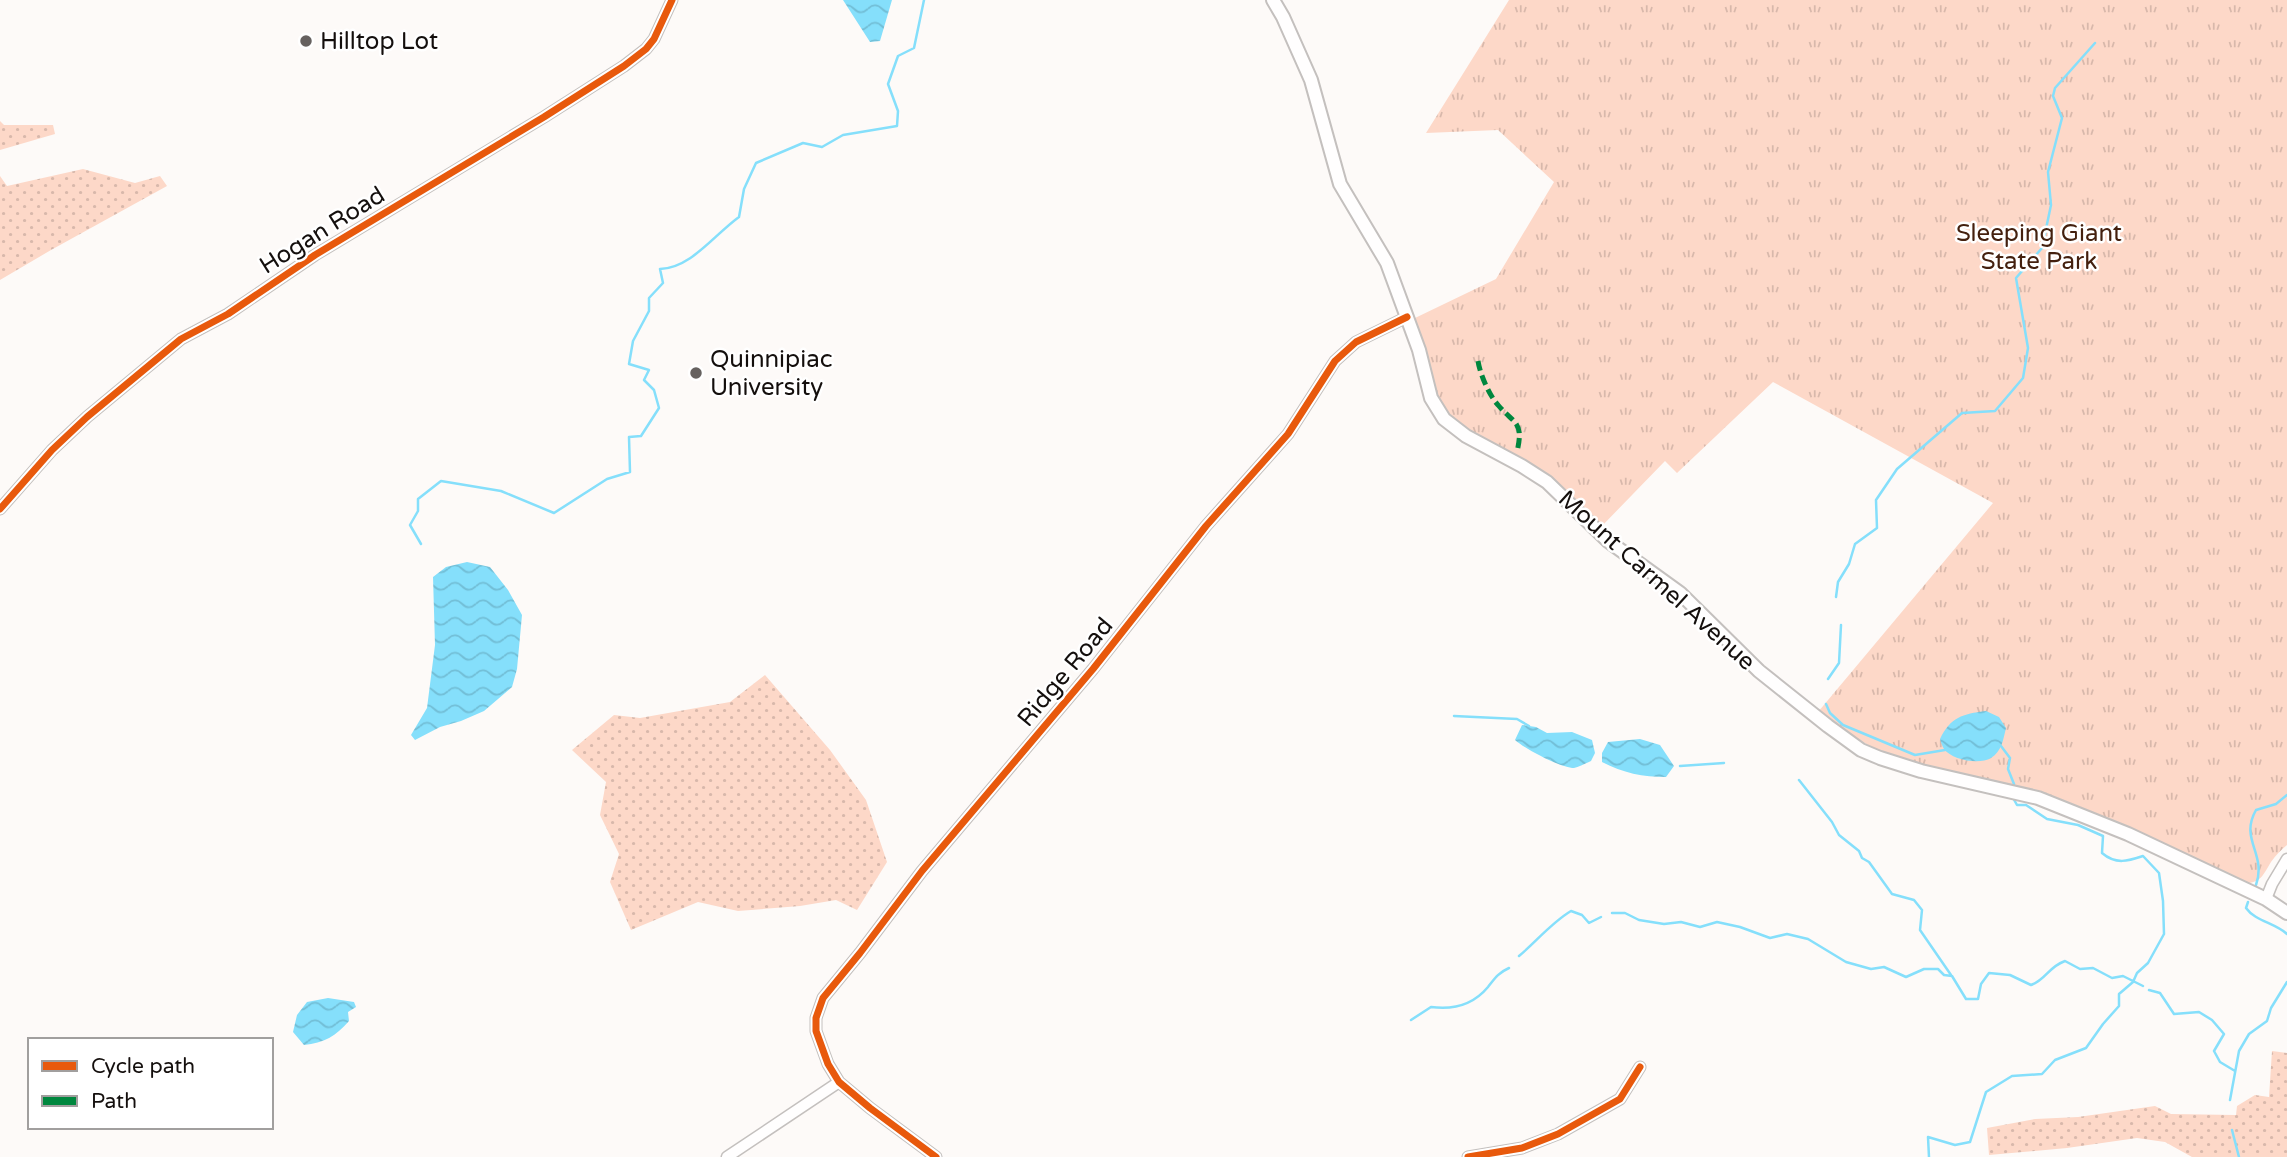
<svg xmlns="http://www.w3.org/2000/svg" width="2287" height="1157" viewBox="0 0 2287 1157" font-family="'Varela Round',sans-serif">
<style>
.grass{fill:url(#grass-dots)}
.park{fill:url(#park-tufts)}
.water{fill:url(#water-waves)}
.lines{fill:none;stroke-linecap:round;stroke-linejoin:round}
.stream{stroke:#85dffb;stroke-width:2.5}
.minor-casing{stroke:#c4c0be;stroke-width:13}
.major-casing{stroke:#c4c0be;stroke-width:16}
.minor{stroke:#fffefe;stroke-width:10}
.major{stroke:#fffefe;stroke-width:12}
.quiet{stroke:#00873e;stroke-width:5;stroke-dasharray:10 5;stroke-linecap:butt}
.cycleway-casing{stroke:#fff;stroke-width:11}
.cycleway{stroke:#e8590c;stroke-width:7}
.poi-dot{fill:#66615f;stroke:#fff;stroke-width:2.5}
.labels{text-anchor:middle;stroke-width:5;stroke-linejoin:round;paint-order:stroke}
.poi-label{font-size:24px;fill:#140f0d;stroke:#fff;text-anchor:start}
.street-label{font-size:24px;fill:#140f0d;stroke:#fff}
.park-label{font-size:24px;fill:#44200e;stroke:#fff}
</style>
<defs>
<pattern id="grass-dots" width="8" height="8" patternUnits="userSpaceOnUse" patternTransform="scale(1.75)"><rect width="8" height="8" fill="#fdd8c8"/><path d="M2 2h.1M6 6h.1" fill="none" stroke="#d8b8ab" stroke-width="1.8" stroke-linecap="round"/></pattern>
<pattern id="park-tufts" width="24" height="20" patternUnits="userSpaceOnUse" patternTransform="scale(1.75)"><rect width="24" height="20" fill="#fdd8c8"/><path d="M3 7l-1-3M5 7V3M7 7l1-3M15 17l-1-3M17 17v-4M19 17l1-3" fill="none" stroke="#d8b8ab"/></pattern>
<pattern id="water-waves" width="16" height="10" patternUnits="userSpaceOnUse" patternTransform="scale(1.75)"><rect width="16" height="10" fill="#85dffb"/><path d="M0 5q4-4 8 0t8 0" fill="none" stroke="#72bed6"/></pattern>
</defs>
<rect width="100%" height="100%" fill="#fdfaf8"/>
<path class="grass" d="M 0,121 L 4,125 L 53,125 L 55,134 L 0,150 Z
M 83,169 L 135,183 L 160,176 L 167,186 L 51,250 L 0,280 L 0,176 L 7,186 Z
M 765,675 L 830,750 L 866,800 L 887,862 L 857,910 L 836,900 L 800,906 L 738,911 L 698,902 L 631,930 L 610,882 L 619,854 L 600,815 L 606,782 L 572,750 L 614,715 L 640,718 L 730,702 Z
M 2272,1051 L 2287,1053 L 2287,1157 L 2192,1157 L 2165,1142 L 2137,1138 L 2067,1148 L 1989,1155 L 1987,1128 L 2035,1119 L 2078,1117 L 2155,1106 L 2171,1114 L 2236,1115 L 2237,1106 L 2255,1095 L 2269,1097 Z"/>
<path class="park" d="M 1509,0 L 2287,0 L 2287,845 C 2281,850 2276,855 2271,862 C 2263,875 2261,884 2242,883 C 2178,853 2115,819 2047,795 C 2000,778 1949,776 1902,760 C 1871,750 1844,730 1818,712 L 1993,503 L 1773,382 L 1677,473 L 1665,461 L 1600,528 L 1550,477 L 1462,428 L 1444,410 L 1437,396 L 1415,318 L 1496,279 L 1554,182 L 1498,130 L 1426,133 Z"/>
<path class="water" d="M 843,0 L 892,0 L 880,41 L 870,42 Z
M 467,562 L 490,567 L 508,590 L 522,615 L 517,669 L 512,687 L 484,711 L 461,721 L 440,727 L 415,740 L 411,735 L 427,708 L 435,645 L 433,577 L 446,567 Z
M 1986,711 L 1999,717 L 2006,728 C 2003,740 2002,751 1991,758 C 1979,765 1952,760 1944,749 C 1942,746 1941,742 1940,739 C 1951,717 1962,714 1986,711 Z
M 1522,725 L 1536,727 L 1547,733 L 1572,732 L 1592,740 L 1595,753 L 1591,761 C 1586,763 1579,767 1574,768 C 1561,768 1525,749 1515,740 Z
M 1640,739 L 1660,745 L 1674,766 L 1666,777 C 1643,777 1623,773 1602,762 L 1602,753 L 1608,742 Z
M 328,998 L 354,1002 L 356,1007 L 348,1012 L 349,1021 C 336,1036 324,1043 304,1045 L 293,1032 L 297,1015 L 307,1002 Z"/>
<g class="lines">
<path class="stream" d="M 421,544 L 410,525 L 418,511 L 418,499 L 441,481 L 501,491 L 554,513 L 607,479 L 630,472 L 629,437 L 641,436 L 659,408 L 654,390 L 644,380 L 649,370 L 629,364 L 633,341 L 649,311 L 649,298 L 663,283 L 660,269 C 691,268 714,235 739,217 L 744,189 L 756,163 L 803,143 L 822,147 L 843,135 L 897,126 L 898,111 L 888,84 L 898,56 L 914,48 L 924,0
M 1836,597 L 1838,582 L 1849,564 L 1855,544 L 1877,528 L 1876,500 L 1897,469 L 1962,413 L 1995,411 L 2023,378 L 2028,348 L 2016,278 L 2042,248 L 2051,205 L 2048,172 L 2062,118 L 2053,96 L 2055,88 L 2095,43
M 1828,679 L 1839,663 L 1841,625
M 1826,704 L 1830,713 L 1843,725 L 1915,755 L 1945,750
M 1454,716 L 1517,719 L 1529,726
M 2001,746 L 2010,758 L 2008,769 L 2014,784
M 1680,766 L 1724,763
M 1799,780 L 1832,822 L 1839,835 L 1859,851 L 1862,858 L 1869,862 L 1892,894 L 1914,900 L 1922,910 L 1920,930 L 1951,975
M 2256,885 C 2267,853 2239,840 2256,810 L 2276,804 L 2287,795
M 2248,902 L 2246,908 C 2255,921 2275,923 2287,934
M 1612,913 L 1625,913 L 1639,920 L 1664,924 L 1681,922 L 1700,927 L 1717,922 L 1740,927 L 1770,938 L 1787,934 L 1808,939 L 1846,962 L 1871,969 L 1884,967 L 1906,977 L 1924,969 L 1938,969 L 1944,975 L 1952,976 L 1966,999 L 1978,999 L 1981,984 L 1989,973 L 2010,975 L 2031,985 C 2046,980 2048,967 2065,961 L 2080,969 L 2093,968 L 2112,978 L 2123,976 L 2143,986
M 1519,956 C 1537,941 1551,923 1571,911 L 1582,915 L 1589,923 L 1601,917
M 2149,990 L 2160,993 L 2174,1014 L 2199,1012 L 2212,1020 L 2224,1034 L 2214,1051 L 2220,1062 L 2235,1071
M 1411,1020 L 1431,1007 C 1453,1010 1473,1005 1488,987 C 1495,978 1498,973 1509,968
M 2230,1100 L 2239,1051 L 2249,1034 L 2267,1021 L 2271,1008 L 2287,982
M 2232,1130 L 2239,1157
M 1929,1157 L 1928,1137 L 1955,1145 L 1970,1142 L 1986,1092 L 2012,1076 L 2042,1074 L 2055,1060 L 2086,1048 L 2103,1024 L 2119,1006 L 2119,994 L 2133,982 L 2137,973 L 2148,963 L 2164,934 L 2163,901 L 2159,873 L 2143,856 C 2128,861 2116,865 2102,853 L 2103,836 L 2078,825 L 2047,819 L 2026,805 L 2017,805 L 2012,796"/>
<g class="minor-casing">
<path id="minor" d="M 0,509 L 52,450 L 87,417 L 181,339 L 228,314 L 315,255 L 544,117 L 624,66 L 646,49 L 654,39 L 672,0
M 2266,899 L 2272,884 L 2287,859
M 727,1157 L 839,1082
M 936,1157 L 870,1108 L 839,1082 L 828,1064 L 816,1031 L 816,1018 L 823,998 L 860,953 L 922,871 L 1093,669 L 1206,526 L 1288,434 L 1335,361 L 1356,342 L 1407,317
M 1468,1157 L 1522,1148 L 1558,1134 L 1620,1099 L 1640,1067"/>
</g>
<g class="major-casing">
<path id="major" d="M 1273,0 L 1283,17 L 1311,80 L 1340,184 L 1387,263 L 1419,350 L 1431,398 L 1444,419 L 1466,436 L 1522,466 L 1547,482 L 1608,541 L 1680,593 L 1759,671 L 1828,726 L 1861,750 L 1880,758 L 1921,771 L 2038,798 L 2128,834 L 2266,899 L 2287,913"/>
</g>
<use href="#minor" class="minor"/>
<use href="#major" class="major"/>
<path class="quiet" d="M 1478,361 C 1480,374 1489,395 1498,405 C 1515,425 1524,421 1517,452"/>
<g class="cycleway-casing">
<path id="cycleway" d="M 0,509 L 52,450 L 87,417 L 181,339 L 228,314 L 315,255 L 544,117 L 624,66 L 646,49 L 654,39 L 672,0
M 936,1157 L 870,1108 L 839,1082 L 828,1064 L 816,1031 L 816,1018 L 823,998 L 860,953 L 922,871 L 1093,669 L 1206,526 L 1288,434 L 1335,361 L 1356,342 L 1407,317
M 1468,1157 L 1522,1148 L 1558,1134 L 1620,1099 L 1640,1067"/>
</g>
<use href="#cycleway" class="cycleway"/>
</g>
<g class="poi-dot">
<circle cx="306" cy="41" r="7"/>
<circle cx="696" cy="373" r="7"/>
</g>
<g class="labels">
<g class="poi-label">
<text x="320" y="49">Hilltop Lot</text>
<text x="710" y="367">Quinnipiac<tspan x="710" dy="28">University</tspan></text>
</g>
<g class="street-label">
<text transform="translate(322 230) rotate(-32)" y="8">Hogan Road</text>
<text transform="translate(1657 580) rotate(42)" y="8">Mount Carmel Avenue</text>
<text transform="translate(1065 672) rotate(-50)" y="8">Ridge Road</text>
</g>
<g class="park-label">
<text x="2039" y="241">Sleeping Giant<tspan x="2039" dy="28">State Park</tspan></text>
</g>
</g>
<rect x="28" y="1038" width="245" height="91" fill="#ffffff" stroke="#a19f9e" stroke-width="2"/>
<rect x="42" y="1061" width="35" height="10" fill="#e8590c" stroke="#a19f9e" stroke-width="2"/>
<text x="91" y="1073" font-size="21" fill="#140f0d">Cycle path</text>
<rect x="42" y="1096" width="35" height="10" fill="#00873e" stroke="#a19f9e" stroke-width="2"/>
<text x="91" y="1108" font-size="21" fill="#140f0d">Path</text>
</svg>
